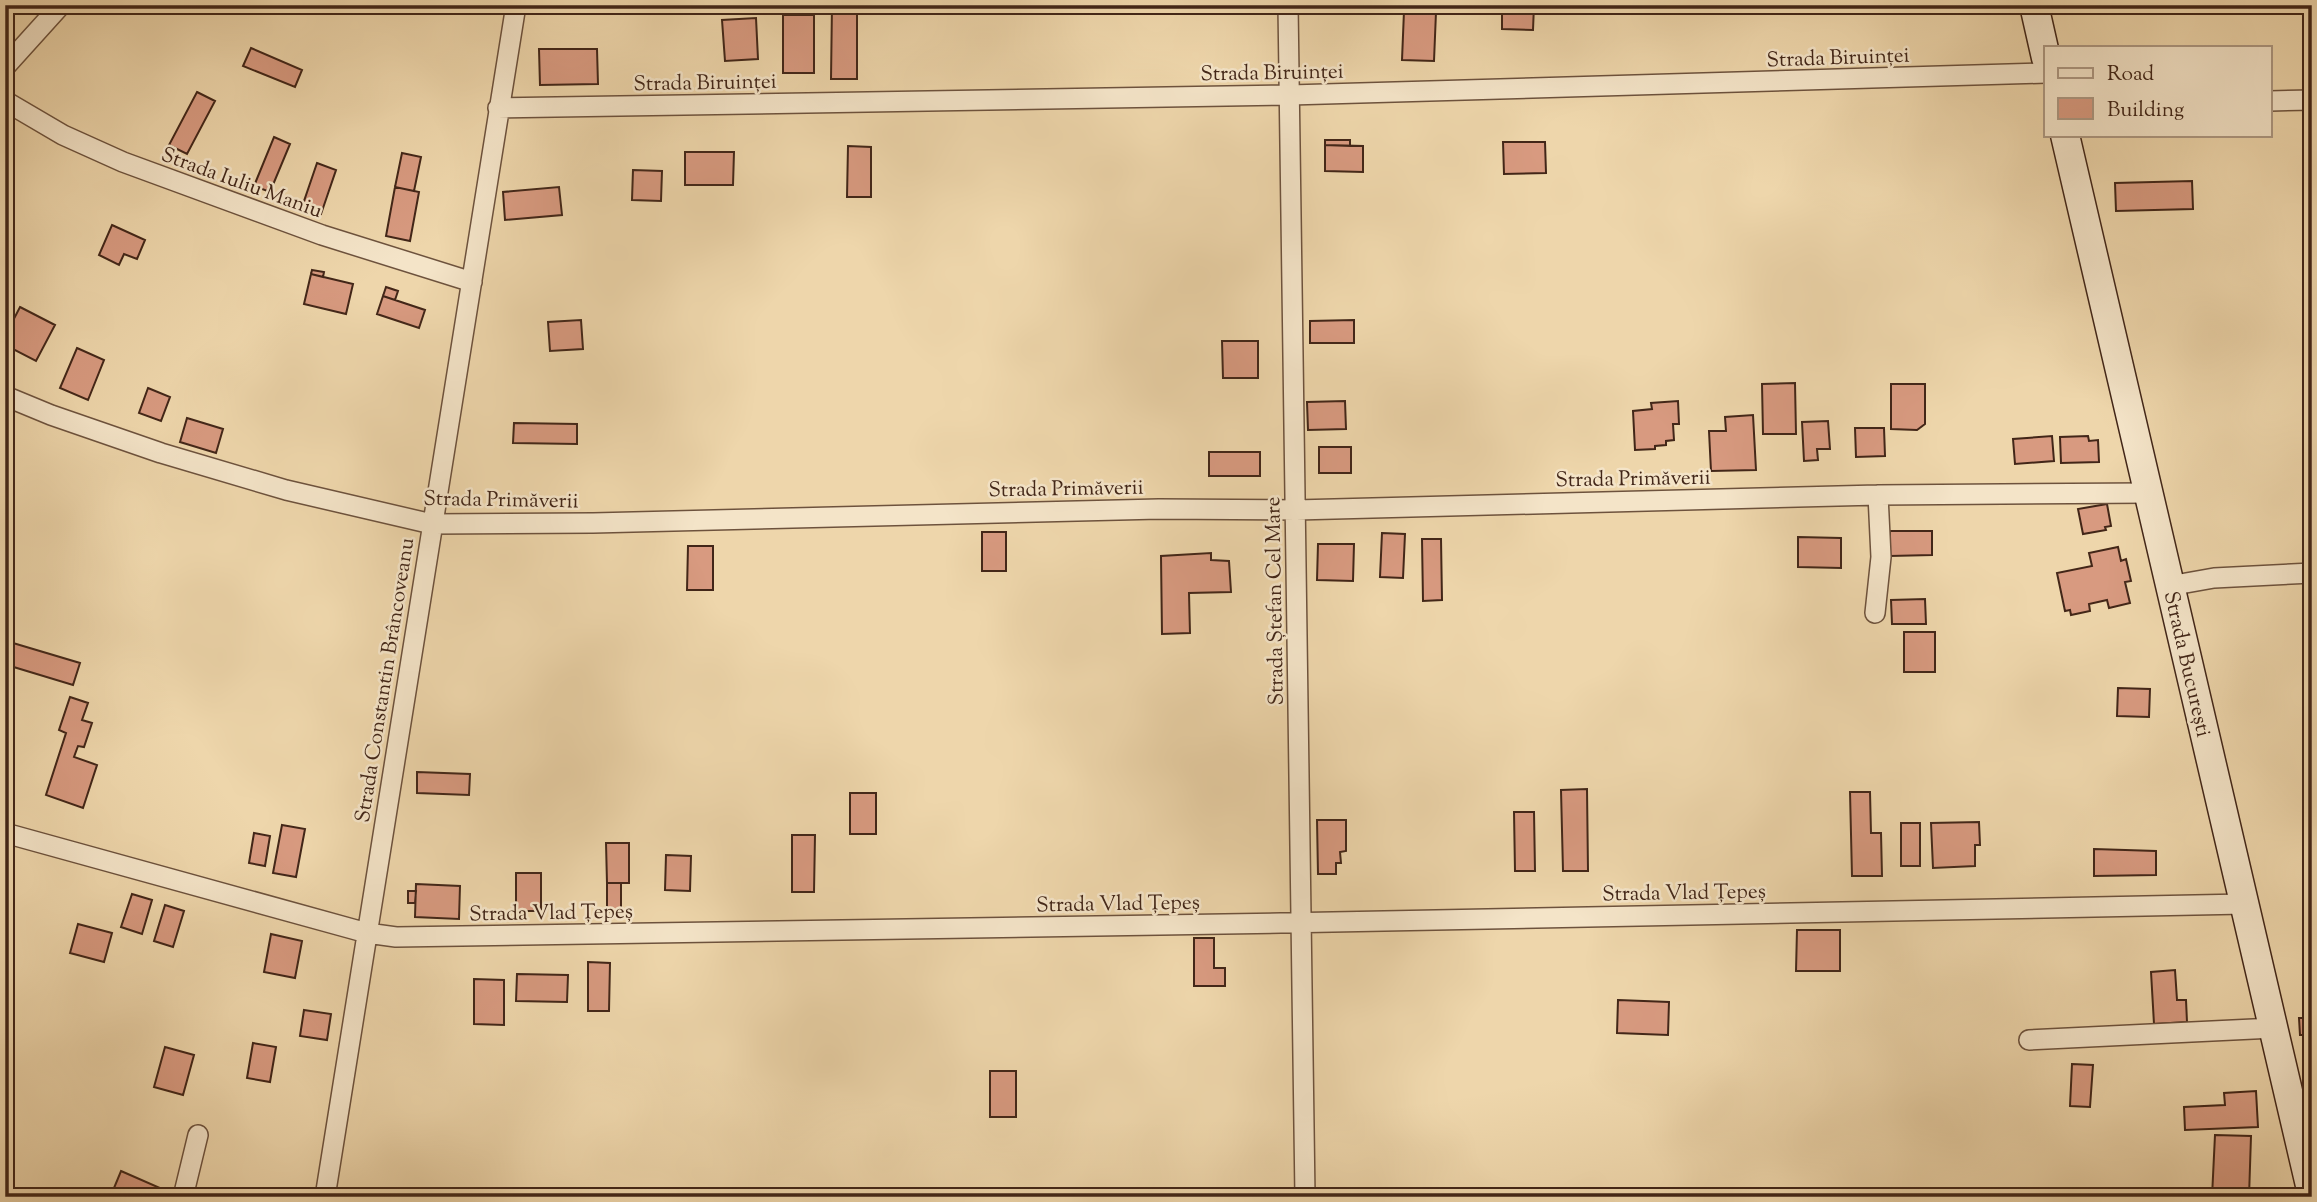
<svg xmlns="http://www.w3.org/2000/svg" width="2317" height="1202" viewBox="0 0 2317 1202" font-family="'Sorts Mill Goudy',serif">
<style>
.building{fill:#d89a80;stroke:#422618;stroke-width:2}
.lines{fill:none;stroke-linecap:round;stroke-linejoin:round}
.minor-casing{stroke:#6d523d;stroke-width:22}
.secondary-casing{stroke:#422618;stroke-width:31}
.minor{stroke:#f4e4c8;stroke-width:19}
.secondary{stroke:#f4e4c8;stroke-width:28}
.labels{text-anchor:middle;stroke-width:5;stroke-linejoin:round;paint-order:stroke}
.street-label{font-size:21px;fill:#422618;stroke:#f4e4c8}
</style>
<rect width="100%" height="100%" fill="#eed6ab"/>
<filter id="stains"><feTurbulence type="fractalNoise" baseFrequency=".00286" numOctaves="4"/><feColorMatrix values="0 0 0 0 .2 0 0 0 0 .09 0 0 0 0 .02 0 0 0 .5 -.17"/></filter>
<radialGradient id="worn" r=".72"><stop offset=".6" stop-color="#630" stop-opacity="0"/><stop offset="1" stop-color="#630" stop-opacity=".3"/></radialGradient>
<path class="building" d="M 783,5 L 800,5 L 800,15 L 783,15 Z
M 832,5 L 857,5 L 857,79 L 831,79 Z
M 1502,5 L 1534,5 L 1533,30 L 1502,29 Z
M 1404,11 L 1436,12 L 1434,61 L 1402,60 Z
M 783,15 L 814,15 L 814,73 L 783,73 Z
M 756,18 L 758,59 L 725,61 L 722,20 Z
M 251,48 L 302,70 L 295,87 L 243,66 Z
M 539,49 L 597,49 L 598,84 L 540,85 Z
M 197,92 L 215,101 L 187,154 L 169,145 Z
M 274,137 L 290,144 L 270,192 L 254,186 Z
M 1325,140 L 1350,140 L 1350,146 L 1325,145 Z
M 1503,142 L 1545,142 L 1546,173 L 1504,174 Z
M 1325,145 L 1363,146 L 1363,172 L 1325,171 Z
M 848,146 L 871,147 L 871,197 L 847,197 Z
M 685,152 L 734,152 L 733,185 L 685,185 Z
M 402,153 L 421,157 L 414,191 L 395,187 Z
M 317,163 L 336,170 L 321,214 L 302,207 Z
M 633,170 L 662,171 L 661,201 L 632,200 Z
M 2192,181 L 2193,209 L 2116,211 L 2115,183 Z
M 395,187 L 419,192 L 410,241 L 386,236 Z
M 559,187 L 562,215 L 505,220 L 503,192 Z
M 112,225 L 145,240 L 137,259 L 124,254 L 119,265 L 99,255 Z
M 312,270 L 324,272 L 323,277 L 311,274 Z
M 311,274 L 353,284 L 346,314 L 304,304 Z
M 386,287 L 398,291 L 395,300 L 383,296 Z
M 383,296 L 425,310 L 419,328 L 377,314 Z
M 20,307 L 55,325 L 36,361 L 5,345 L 5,336 Z
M 581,320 L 583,349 L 550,351 L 548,322 Z
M 1354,320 L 1354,343 L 1310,343 L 1310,321 Z
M 1222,341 L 1258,341 L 1258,378 L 1223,378 Z
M 77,348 L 104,360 L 88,400 L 60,388 Z
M 1795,383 L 1796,434 L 1763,434 L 1762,384 Z
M 1891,384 L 1925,384 L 1925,424 L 1917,430 L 1891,429 Z
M 148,388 L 170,397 L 161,421 L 139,413 Z
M 1345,401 L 1346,429 L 1308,430 L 1307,402 Z
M 1678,401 L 1679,424 L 1673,424 L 1674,440 L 1666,441 L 1666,445 L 1655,446 L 1655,449 L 1635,450 L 1633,411 L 1652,409 L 1651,403 Z
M 1753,415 L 1756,470 L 1711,471 L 1709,431 L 1726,431 L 1725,417 Z
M 187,418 L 223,429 L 216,453 L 180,442 Z
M 1828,421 L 1830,449 L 1817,449 L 1818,460 L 1804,461 L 1802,422 Z
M 514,423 L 577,424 L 577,444 L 513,443 Z
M 1855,428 L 1884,428 L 1885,456 L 1856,457 Z
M 2052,436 L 2054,461 L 2015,464 L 2013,439 Z
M 2088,436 L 2089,441 L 2098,440 L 2099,462 L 2061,463 L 2060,437 Z
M 1319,447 L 1351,447 L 1351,473 L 1319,473 Z
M 1209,452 L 1260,452 L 1260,476 L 1209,476 Z
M 2107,504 L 2111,526 L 2105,527 L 2106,530 L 2083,534 L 2078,509 Z
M 1890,531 L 1932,531 L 1932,555 L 1890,556 Z
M 982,532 L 1006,532 L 1006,571 L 982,571 Z
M 1382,533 L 1405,534 L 1403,578 L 1380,577 Z
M 1798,537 L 1841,538 L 1841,568 L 1798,567 Z
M 1422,539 L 1441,539 L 1442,600 L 1423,601 Z
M 1318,544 L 1354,544 L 1353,581 L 1317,580 Z
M 688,546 L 713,546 L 713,590 L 687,590 Z
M 2118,547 L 2121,561 L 2126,559 L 2131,581 L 2125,582 L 2130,603 L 2109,608 L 2107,600 L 2089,604 L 2090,611 L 2071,615 L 2070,610 L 2065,611 L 2057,573 L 2092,566 L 2089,553 Z
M 1211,553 L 1211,560 L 1229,561 L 1231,592 L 1189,593 L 1190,633 L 1162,634 L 1161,556 Z
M 1925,599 L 1926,624 L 1892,624 L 1891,600 Z
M 1904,632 L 1935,632 L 1935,672 L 1904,672 Z
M 13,643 L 80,663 L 73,685 L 7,665 Z
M 2118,688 L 2150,689 L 2149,717 L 2117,716 Z
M 70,697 L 88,703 L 82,720 L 92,723 L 84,747 L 78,746 L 74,757 L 97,765 L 83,808 L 46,795 L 66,733 L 59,730 Z
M 417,772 L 470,774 L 469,795 L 417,793 Z
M 1587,789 L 1588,871 L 1563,871 L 1561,790 Z
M 1850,792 L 1870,792 L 1871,833 L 1881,833 L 1882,876 L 1852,876 Z
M 850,793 L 876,793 L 876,834 L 850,834 Z
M 1514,812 L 1534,812 L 1535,871 L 1515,871 Z
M 1317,820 L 1346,820 L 1346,851 L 1340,852 L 1341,863 L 1336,863 L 1336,874 L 1318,874 Z
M 1979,822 L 1980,845 L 1975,845 L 1975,866 L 1933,868 L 1931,823 Z
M 1901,823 L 1920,823 L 1920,866 L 1901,866 Z
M 282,825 L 305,829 L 296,877 L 273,873 Z
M 254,833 L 270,836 L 265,866 L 249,863 Z
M 792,835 L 815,835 L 814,892 L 792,892 Z
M 606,843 L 629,843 L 629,883 L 607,883 Z
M 2094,849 L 2156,851 L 2156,875 L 2094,876 Z
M 666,855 L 691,856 L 690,891 L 665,890 Z
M 516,873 L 541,873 L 541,911 L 516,911 Z
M 607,883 L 621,883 L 621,912 L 607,912 Z
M 416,884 L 460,886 L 459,919 L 415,917 Z
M 408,891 L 416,891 L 415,903 L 408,903 Z
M 132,894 L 152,900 L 142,934 L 121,927 Z
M 165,905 L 184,911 L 173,947 L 154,941 Z
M 78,924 L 112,933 L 104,962 L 70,953 Z
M 1797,930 L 1840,930 L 1840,971 L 1796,971 Z
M 271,934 L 302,941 L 295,978 L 264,972 Z
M 1194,938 L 1214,938 L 1214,968 L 1225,968 L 1225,986 L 1194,986 Z
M 588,962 L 610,963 L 609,1011 L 588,1011 Z
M 2175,970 L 2177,1000 L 2186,1000 L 2187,1022 L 2154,1024 L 2151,972 Z
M 517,974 L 568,975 L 567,1002 L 516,1001 Z
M 474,979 L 504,980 L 504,1025 L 474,1024 Z
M 1618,1000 L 1669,1002 L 1668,1035 L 1617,1033 Z
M 304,1010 L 331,1014 L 327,1040 L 300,1036 Z
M 2299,1018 L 2312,1018 L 2312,1035 L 2300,1035 Z
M 253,1043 L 276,1047 L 270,1082 L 247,1078 Z
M 165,1047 L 194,1055 L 183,1095 L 154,1087 Z
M 2072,1064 L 2093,1065 L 2090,1107 L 2070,1106 Z
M 990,1071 L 1016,1071 L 1016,1117 L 990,1117 Z
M 2256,1091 L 2258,1127 L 2185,1130 L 2184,1107 L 2225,1105 L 2224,1093 Z
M 2215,1135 L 2251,1136 L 2249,1197 L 2212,1197 Z
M 121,1171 L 160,1188 L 157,1197 L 135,1197 L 114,1188 Z"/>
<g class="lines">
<g class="minor-casing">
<path id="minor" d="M 1288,5 L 1305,1197
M 5,67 L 61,5
M 5,101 L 63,135 L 123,162 L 322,235 L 472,282
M 2270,101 L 2312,100
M 498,108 L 1290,95 L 2046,73
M 5,396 L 51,415 L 161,453 L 286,490 L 432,524 L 593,523 L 1159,509 L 1296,510 L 1878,495 L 2148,493
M 2169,586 L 2214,578 L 2312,573
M 1875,613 L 1881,557 L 1878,495
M 5,833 L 367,933 L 396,937 L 1281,923 L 2245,904
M 2029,1040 L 2274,1028
M 183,1197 L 198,1135
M 325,1197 L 516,5"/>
</g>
<g class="secondary-casing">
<path id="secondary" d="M 2034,5 L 2046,58
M 2065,135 L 2312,1194"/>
</g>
<use href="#minor" class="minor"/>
<use href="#secondary" class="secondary"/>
</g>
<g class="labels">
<g class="street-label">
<text transform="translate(1838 57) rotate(-2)" y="7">Strada Biruinței</text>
<text transform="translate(1272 72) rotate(-1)" y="7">Strada Biruinței</text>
<text transform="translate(705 82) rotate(-1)" y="7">Strada Biruinței</text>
<text transform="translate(242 182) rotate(20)" y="7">Strada Iuliu Maniu</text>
<text transform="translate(1633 478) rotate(-1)" y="7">Strada Primăverii</text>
<text transform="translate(1066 488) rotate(-1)" y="7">Strada Primăverii</text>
<text transform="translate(501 499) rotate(1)" y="7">Strada Primăverii</text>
<text transform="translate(1274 601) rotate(-91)" y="7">Strada Ștefan Cel Mare</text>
<text transform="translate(2188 664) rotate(77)" y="7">Strada București</text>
<text transform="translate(384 680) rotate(-81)" y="7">Strada Constantin Brâncoveanu</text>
<text transform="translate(1684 892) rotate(-1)" y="7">Strada Vlad Țepeș</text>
<text transform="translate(1118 903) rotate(-1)" y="7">Strada Vlad Țepeș</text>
<text transform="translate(551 912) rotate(-1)" y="7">Strada Vlad Țepeș</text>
</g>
</g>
<rect width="2317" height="1202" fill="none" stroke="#eed6ab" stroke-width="28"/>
<rect x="7" y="7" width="2303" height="1188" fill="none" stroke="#422618" stroke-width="3.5"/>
<rect x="14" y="14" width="2289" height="1174" fill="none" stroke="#422618" stroke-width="2"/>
<rect x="2044" y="46" width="228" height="91" fill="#f4e4c8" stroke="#ad9882" stroke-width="2"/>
<rect x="2058" y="68" width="35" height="10" fill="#f4e4c8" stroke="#ad9882" stroke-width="2"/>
<text x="2107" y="80" font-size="21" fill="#422618">Road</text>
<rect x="2058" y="98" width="35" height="21" fill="#d89a80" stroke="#ad9882" stroke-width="2"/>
<text x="2107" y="116" font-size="21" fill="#422618">Building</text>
<rect width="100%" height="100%" filter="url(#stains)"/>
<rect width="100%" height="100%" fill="url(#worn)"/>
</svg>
